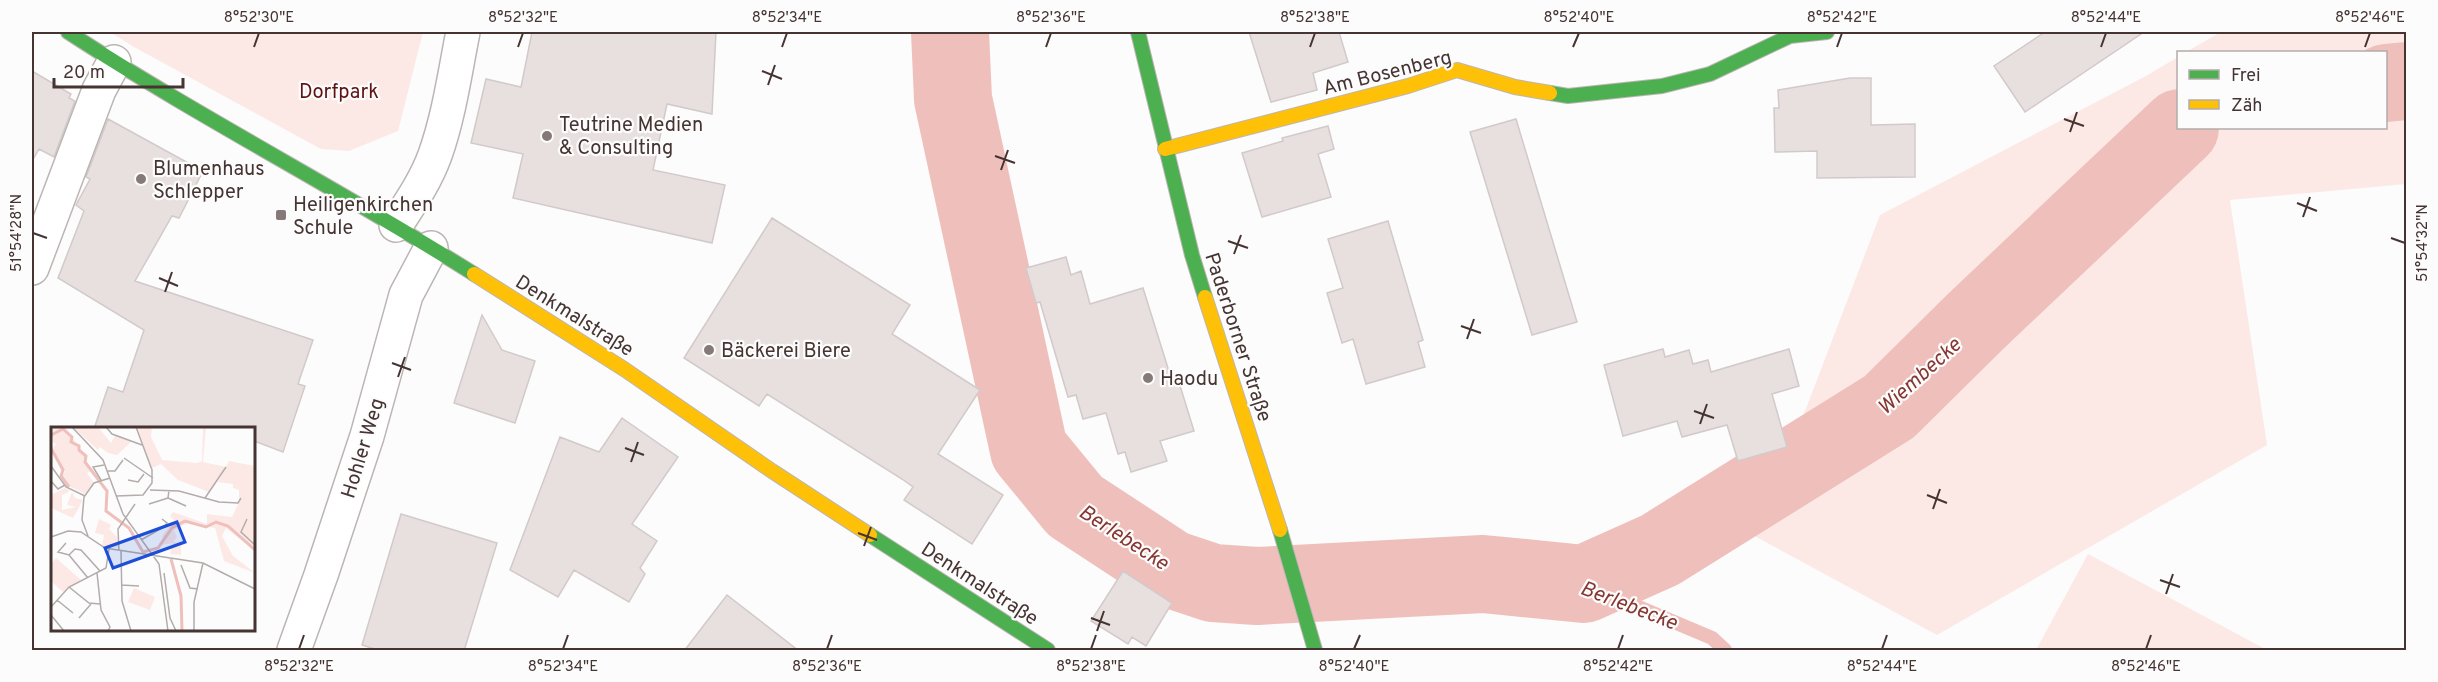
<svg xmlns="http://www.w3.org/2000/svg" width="2438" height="682" viewBox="0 0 2438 682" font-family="Overpass,sans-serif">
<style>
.green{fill:#fce9e6}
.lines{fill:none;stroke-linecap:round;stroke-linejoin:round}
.stream{stroke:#efc0bb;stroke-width:14}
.river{stroke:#efc0bb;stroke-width:78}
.building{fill:#e8e0df;stroke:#d2caca;stroke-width:1.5}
.street-casing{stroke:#bcb5b4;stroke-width:36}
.fast-casing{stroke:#bcb5b4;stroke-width:16}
.slow-casing{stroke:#bcb5b4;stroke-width:16}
.street{stroke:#fff;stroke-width:33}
.fast{stroke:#4caf50;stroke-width:14}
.slow{stroke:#ffc107;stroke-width:14}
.ticks{fill:none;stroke:#453432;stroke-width:2}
.poi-dot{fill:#857a79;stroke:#fcfcfc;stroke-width:2}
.labels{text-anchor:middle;stroke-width:4.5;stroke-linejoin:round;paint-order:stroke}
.street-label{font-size:20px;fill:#453432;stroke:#fcfcfc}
.park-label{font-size:20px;fill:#5f1211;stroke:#fcfcfc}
.poi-label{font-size:20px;fill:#453432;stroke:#fcfcfc;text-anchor:start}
.water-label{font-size:21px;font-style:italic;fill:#863731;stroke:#fcfcfc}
.inset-river{fill:none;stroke:#efc0bb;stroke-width:3}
.inset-road{fill:none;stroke:#b3acab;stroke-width:1.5}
.view{fill:#1d4ed8;fill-opacity:0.15;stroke:#1d4ed8;stroke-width:3}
.inset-edge{fill:none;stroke:#453432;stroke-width:3}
.neatline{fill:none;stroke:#453432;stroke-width:2}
.ticks-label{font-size:15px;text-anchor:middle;fill:#453432}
</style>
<rect width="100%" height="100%" fill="#fcfcfc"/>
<path class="green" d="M 110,32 L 423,32 L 398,131 L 349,151 L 321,149 L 134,47 Z
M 2221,32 L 2406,32 L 2406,184 L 2230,200 L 2267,445 L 1937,635 L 1690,501 L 1789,453 L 1880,215 L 2146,76 L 2178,57 L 2178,128 L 2386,128 L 2386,52 L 2186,52 Z
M 2088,554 L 2267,650 L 2036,650 Z"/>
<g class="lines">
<path class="stream" d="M 1584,584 L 1712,638 L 1725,650"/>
<path class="river" d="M 950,32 L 953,99 L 1029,450 L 1075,506 L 1171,569 L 1213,583 L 1257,586 L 1483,574 L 1584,584 L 1660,550 L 1889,407 L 1975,322 L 2180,128
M 2386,83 L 2406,81"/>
</g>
<path class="building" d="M 532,32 L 716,32 L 712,114 L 667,104 L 653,170 L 725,185 L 712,243 L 513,198 L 523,154 L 471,143 L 486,79 L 521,87 Z
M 1249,32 L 1339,32 L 1348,62 L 1313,73 L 1317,90 L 1271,102 Z
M 2045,32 L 2144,32 L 2025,112 L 1994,66 Z
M 32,71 L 71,94 L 69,98 L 75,101 L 54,157 L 39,149 L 32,161 Z
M 1850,78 L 1871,78 L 1871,125 L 1915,124 L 1915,177 L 1817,178 L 1817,151 L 1775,152 L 1774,108 L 1779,108 L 1778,90 Z
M 108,119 L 203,171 L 179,218 L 172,216 L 135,281 L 313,340 L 298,384 L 305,386 L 283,452 L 254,441 L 254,429 L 94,429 L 108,387 L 123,392 L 144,330 L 58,278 L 84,211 L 76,205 L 90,179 L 86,177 Z
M 1516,119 L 1577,322 L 1532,335 L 1470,132 Z
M 1328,126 L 1334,149 L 1318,154 L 1331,197 L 1262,217 L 1242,153 L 1283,141 L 1282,138 Z
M 772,218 L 910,305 L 892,334 L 980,390 L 938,454 L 1003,495 L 972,544 L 904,500 L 913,487 L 902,479 L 767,394 L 759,406 L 684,358 Z
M 1388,221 L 1423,340 L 1418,342 L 1425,367 L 1366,384 L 1353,339 L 1342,343 L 1327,293 L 1343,288 L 1328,239 Z
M 1066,257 L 1071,275 L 1081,271 L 1090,304 L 1143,288 L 1172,381 L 1178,379 L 1194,431 L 1160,441 L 1167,461 L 1131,472 L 1125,452 L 1118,454 L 1106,413 L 1083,419 L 1076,395 L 1068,397 L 1040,302 L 1036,303 L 1026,268 Z
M 482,315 L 502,350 L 535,361 L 515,423 L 454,403 Z
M 1663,349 L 1665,357 L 1689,350 L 1693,364 L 1708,360 L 1711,372 L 1789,349 L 1799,386 L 1772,394 L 1787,447 L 1738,461 L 1727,425 L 1682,437 L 1677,421 L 1623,436 L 1604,365 Z
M 622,418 L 678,457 L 632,524 L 657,541 L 640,568 L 645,574 L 629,602 L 574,570 L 558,597 L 510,570 L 560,437 L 599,452 Z
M 401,514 L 497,543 L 464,651 L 381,651 L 362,645 Z
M 1123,571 L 1172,603 L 1146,646 L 1132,637 L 1128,644 L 1091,621 Z
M 727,595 L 799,651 L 684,651 Z"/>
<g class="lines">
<g class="street-casing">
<path id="street" d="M 396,225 C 411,202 426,180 435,155 C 449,116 455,72 463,32
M 32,268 L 99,90 L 114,62
M 294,650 L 321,575 L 367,436 L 406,295 L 431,248"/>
</g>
<g class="fast-casing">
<path id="fast" d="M 68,32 C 200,118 341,190 474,274
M 1138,32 L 1192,255 L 1205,297
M 1550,93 L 1568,96 L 1662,86 L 1710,74 L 1790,36 L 1827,32
M 1280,530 L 1315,650
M 870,535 L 1048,650"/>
</g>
<g class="slow-casing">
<path id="slow" d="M 1165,149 L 1408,86 L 1457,70 L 1515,87 L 1550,93
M 474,274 L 624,369 L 772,471 L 870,535
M 1205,297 L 1280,530"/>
</g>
<use href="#street" class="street"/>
<use href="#fast" class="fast"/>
<use href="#slow" class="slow"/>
</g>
<path class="ticks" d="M 254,47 L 259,33M 518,47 L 523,33M 782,47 L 787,33M 1046,47 L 1051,33M 1310,47 L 1315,33M 1573,47 L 1579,33M 1837,47 L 1842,33M 2101,47 L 2106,33M 2365,47 L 2370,33M 762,71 L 782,79M 768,85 L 775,65M 2064,119 L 2084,126M 2070,132 L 2077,112M 995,156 L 1015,163M 1001,170 L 1008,150M 2297,203 L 2317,211M 2303,217 L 2310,197M 33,233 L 47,238M 2391,238 L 2405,243M 1228,241 L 1248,248M 1234,254 L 1241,235M 159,278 L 178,286M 165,292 L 172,272M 1461,326 L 1481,333M 1467,339 L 1474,319M 392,363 L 411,370M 398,377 L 405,357M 1694,411 L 1714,418M 1700,424 L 1707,404M 625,448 L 644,455M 631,462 L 638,442M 1927,495 L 1947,503M 1933,509 L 1940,489M 858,533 L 877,540M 864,546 L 871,527M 2160,580 L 2180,587M 2166,594 L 2173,574M 1091,618 L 1110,625M 1097,631 L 1104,611M 299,649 L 304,635M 563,649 L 568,635M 827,649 L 832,635M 1091,649 L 1096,635M 1354,649 L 1360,635M 1618,649 L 1623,635M 1882,649 L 1887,635M 2146,649 L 2151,635"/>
<g class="poi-dot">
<circle cx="547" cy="136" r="6"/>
<circle cx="141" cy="179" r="6"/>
<rect x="275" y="209" width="12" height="12" rx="3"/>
<circle cx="709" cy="350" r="6"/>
<circle cx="1148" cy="378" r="6"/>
</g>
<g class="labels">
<g class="street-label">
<text transform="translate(1387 72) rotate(-14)" y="7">Am Bosenberg</text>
<text transform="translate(575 315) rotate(32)" y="7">Denkmalstraße</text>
<text transform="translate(1239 337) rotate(72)" y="7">Paderborner Straße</text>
<text transform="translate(362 448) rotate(-73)" y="7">Hohler Weg</text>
<text transform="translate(980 583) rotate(33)" y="7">Denkmalstraße</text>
</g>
<g class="park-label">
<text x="339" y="98">Dorfpark</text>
</g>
<g class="poi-label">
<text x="559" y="131">Teutrine Medien<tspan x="559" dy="23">&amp; Consulting</tspan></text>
<text x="153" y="175">Blumenhaus<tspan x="153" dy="23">Schlepper</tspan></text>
<text x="293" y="211">Heiligenkirchen<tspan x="293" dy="23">Schule</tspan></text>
<text x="721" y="357">Bäckerei Biere</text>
<text x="1160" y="385">Haodu</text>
</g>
<g class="water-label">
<text transform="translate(1919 376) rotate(-42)" y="7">Wiembecke</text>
<text transform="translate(1124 537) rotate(33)" y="7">Berlebecke</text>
<text transform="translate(1629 605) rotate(21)" y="7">Berlebecke</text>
</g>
</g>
<g transform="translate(51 427)">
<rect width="204" height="204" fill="#fcfcfc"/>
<path d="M 0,0 L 14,0 L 34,29 L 39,44 L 36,46 L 43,56 L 34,67 L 16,58 L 10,49 L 14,45 L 2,21 L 5,17 L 0,14 ZM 22,0 L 47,0 L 60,16 L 64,9 L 81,14 L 66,28 L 57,26 L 49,20 L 47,23 ZM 86,0 L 101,0 L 100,10 L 111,33 L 146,36 L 151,34 L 152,0 L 155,0 L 152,35 L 175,40 L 158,65 L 127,53 L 110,37 L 101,41 ZM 178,34 L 204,39 L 204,124 L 175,101 L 171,109 L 182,129 L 204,146 L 173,134 L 164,101 L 137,96 L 123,103 L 126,110 L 122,115 L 130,116 L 130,128 L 119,127 L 122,116 L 110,118 L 112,107 L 124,94 L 119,89 L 122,85 L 156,97 L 156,87 L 181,90 L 191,69 L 188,73 L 188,63 L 182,61 L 182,57 L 167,55 ZM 14,61 L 19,64 L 11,68 L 11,83 L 25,80 L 16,78 L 21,65 L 24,71 L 32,73 L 22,91 L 0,81 L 0,68 ZM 48,92 L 60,98 L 58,102 L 66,110 L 68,121 L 51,119 L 53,108 L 44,106 ZM 5,131 L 30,153 L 12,165 L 0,154 L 0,137 ZM 83,161 L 104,170 L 99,183 L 77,175 Z" fill="#fce9e6"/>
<path class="inset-river" d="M 0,8 L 12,2 L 21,10 L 20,15 L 28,19 L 28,23 L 35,29 L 34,35 L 56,64 L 55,84 L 78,101 L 92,125 L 107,121 L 121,101 L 134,94 L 155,100 L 165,95 L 177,99 L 204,123M 0,21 L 12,43 L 10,49 L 18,60M 120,132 L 130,169 L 131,204"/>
<path class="inset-road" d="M 21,0 L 52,33 L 72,87 L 108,137 L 117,204M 55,0 L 61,7 L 91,18M 73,31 L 102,51M 0,39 L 15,60 L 34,69M 57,44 L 64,44 L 72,33M 50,53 L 42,40 L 53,38M 77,53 L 87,55 L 93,47M 0,54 L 7,62 L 14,58M 99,63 L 128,64 L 168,75 L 187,76 L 190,71M 118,63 L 117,71 L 135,79M 65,69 L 92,68 L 101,56 L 101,43 L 85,0M 154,71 L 175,40M 98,77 L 117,71M 196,92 L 190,105 L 204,118M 37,109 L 31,93 L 33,70 L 43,56 L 59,51M 0,110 L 17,104 L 30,105 L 54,121 L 152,136 L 204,162M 90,113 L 113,100 L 116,96 L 111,92M 15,116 L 7,125 L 18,128 L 24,122 L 30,123 L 49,144M 68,124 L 67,102 L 84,77M 70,124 L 71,174 L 80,204M 18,128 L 37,151M 130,138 L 139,161 L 147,162M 46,146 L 50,183 L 59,200 L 57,204M 113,146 L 119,191 L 125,204M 70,158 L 88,159M 18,160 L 38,176 L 49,177M 6,173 L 22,186M 0,180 L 18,160 L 55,141 L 58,122M 0,188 L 13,204M 28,191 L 40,177M 143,204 L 143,175 L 152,136"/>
<path class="view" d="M 126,95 L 134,115 L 62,141 L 54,121 Z"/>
<rect width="204" height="204" class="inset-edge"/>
</g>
<rect width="2438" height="682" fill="none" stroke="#fcfcfc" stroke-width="66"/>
<rect x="2177" y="51" width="210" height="78" fill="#fcfcfc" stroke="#b3acab" stroke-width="1.5"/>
<rect x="2189" y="70" width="30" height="9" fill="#4caf50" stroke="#b3acab" stroke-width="1.5"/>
<text x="2231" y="81" font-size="18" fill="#453432">Frei</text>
<rect x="2189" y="100" width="30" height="9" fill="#ffc107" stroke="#b3acab" stroke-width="1.5"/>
<text x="2231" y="111" font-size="18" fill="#453432">Zäh</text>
<path d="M54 78v9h129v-9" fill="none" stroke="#453432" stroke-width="3"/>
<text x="63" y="78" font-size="18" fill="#453432" stroke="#fcfcfc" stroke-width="4.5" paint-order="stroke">20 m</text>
<rect x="33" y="33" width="2372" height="616" class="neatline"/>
<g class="ticks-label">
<text x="259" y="22">8°52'30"E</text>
<text x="523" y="22">8°52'32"E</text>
<text x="787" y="22">8°52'34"E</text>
<text x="1051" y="22">8°52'36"E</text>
<text x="1315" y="22">8°52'38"E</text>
<text x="1579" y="22">8°52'40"E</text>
<text x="1842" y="22">8°52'42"E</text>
<text x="2106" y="22">8°52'44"E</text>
<text x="2370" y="22">8°52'46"E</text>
<text transform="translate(16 233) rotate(-90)" y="5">51°54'28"N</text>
<text transform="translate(2422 243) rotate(-90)" y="5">51°54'32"N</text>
<text x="299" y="671">8°52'32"E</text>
<text x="563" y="671">8°52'34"E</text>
<text x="827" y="671">8°52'36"E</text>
<text x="1091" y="671">8°52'38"E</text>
<text x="1354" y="671">8°52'40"E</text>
<text x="1618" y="671">8°52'42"E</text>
<text x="1882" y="671">8°52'44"E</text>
<text x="2146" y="671">8°52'46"E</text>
</g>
</svg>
